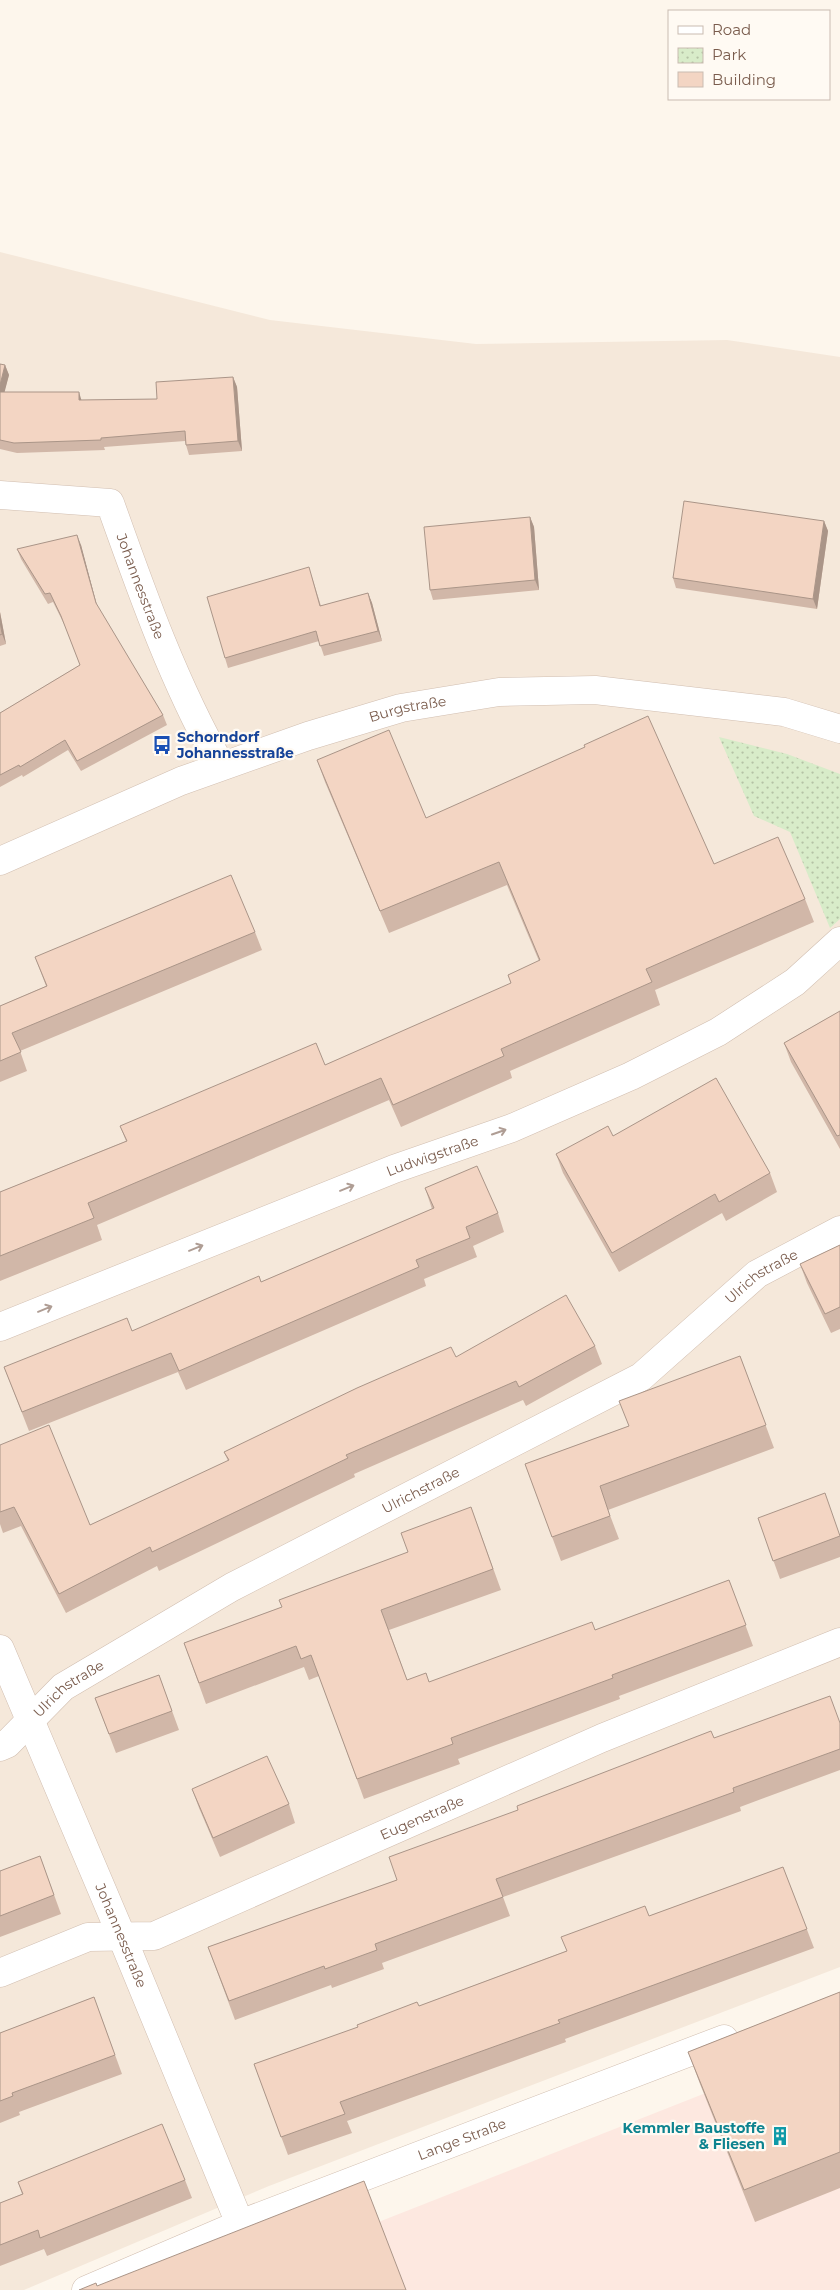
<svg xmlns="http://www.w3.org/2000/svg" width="840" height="2290" viewBox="0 0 840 2290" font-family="Montserrat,sans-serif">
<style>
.residential{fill:#f5e8da}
.commercial{fill:#fde8e0}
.park{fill:url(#park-dots)}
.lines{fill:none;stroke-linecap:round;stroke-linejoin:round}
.minor-casing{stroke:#d1beb0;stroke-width:29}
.minor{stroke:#fff;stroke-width:28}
.wall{fill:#d1b7a8}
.shaded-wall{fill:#aa9588}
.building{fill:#f3d5c3;stroke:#aa9588}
.oneway{stroke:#af9d94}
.labels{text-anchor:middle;stroke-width:4.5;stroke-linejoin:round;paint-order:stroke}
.street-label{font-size:14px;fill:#7a5c4d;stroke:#fffaf3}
.transit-label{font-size:14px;font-weight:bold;fill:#164399;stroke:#fffaf3;text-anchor:start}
.culture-label{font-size:14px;font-weight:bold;fill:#0d838f;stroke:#fffaf3;text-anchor:end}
</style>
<defs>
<pattern id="park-dots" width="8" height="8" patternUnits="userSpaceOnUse" patternTransform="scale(1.25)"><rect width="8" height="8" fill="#d8ecc9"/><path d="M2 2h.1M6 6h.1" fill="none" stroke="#b4c2a5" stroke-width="1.8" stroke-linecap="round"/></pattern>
</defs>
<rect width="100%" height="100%" fill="#fdf6ec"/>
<path class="residential" d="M 0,252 L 270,320 L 476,344 L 727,340 L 840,357 L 840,1967 L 269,2186 L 24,2290 L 0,2290 Z"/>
<path class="commercial" d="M 840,2040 L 840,2290 L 206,2290 Z"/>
<path class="park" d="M 719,737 L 787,754 L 840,774 L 840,919 L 830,928 L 790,832 L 754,816 Z"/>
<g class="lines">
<g class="minor-casing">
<g id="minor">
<path id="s1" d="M 0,495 L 110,503 C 142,593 174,684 221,766"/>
<path id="s2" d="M 0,861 L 181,781 L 308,736 L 401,708 L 499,692 L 595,690 L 784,712 L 840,729"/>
<path id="s3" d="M 0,1327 L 394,1169 L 512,1128 L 631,1076 L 718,1032 L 795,982 L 840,941"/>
<path id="s4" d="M 0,1649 L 122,1937 L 240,2224"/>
<path id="s5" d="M 0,1747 L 7,1744 L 63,1687 L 232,1587 L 641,1377 L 757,1274 L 840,1230"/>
<path id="s6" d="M 0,1973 L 88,1937 L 154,1936 L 602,1738 L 840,1642"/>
<path id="s7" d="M 86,2290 L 240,2224 L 724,2039"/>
</g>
</g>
<use href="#minor" class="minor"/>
</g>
<path class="wall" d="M 0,364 L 5,365 L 9,375 L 4,392 L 82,400 L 157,399 L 233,377 L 237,387 L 242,451 L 189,455 L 186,445 L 185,441 L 104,447 L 105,450 L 17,453 L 0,449 Z
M 530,517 L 534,527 L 539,590 L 433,600 L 430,590 Z
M 824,521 L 828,531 L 817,609 L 676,588 L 673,578 Z
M 81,545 L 97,606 L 163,715 L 167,725 L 81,771 L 68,750 L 23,777 L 22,775 L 0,787 L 0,713 L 80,665 L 65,626 L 53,602 L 48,604 L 21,559 L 17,549 Z
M 312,577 L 321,606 L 368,593 L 372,603 L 382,641 L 324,656 L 319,641 L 228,668 L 225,658 Z
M 0,612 L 6,644 L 0,646 Z
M 317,760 L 426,818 L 714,864 L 805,899 L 814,922 L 655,990 L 660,1005 L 510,1071 L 512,1078 L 401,1127 L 389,1100 L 97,1225 L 102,1240 L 0,1281 L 0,1192 L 126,1141 L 120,1126 L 325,1065 L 511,984 L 508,975 L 539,961 L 507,885 L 389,933 L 325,782 Z
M 255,932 L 262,950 L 20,1051 L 27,1071 L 0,1082 L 0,1006 L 46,986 L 35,957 Z
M 840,1011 L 840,1149 L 791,1062 L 784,1043 Z
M 613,1136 L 770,1173 L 777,1192 L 726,1221 L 722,1213 L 619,1272 L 563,1173 L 556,1154 Z
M 425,1188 L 498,1213 L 504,1232 L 473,1246 L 477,1257 L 424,1279 L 426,1286 L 186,1390 L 178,1372 L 29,1431 L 4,1367 L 132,1331 L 261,1282 L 432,1209 Z
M 840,1245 L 840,1329 L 831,1333 L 807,1283 L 800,1264 Z
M 595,1346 L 602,1364 L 526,1406 L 523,1400 L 354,1474 L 355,1477 L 159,1571 L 157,1566 L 66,1613 L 21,1526 L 3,1533 L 0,1524 L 0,1445 L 90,1525 L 228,1461 L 224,1452 L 456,1357 Z
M 740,1356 L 774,1448 L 608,1510 L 619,1539 L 561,1561 L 525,1464 L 629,1426 Z
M 471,1507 L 501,1590 L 389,1630 L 407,1680 L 429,1682 L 595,1630 L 729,1580 L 753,1646 L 619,1696 L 620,1699 L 458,1759 L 460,1764 L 364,1799 L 319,1676 L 309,1680 L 304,1667 L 206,1704 L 184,1643 L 282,1607 L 408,1552 Z
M 758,1518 L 840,1535 L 840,1557 L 780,1579 Z
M 159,1675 L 179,1730 L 116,1753 L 95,1698 Z
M 840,1723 L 840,1770 L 740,1807 L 741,1811 L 503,1897 L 510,1916 L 382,1963 L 384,1969 L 332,1988 L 331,1985 L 235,2020 L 208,1947 L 397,1880 L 714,1738 Z
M 192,1789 L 289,1804 L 295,1823 L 220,1857 L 199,1808 Z
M 40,1856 L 61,1914 L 0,1937 L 0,1871 Z
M 783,1867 L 814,1948 L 565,2039 L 566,2042 L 347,2121 L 352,2133 L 288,2155 L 254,2064 L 419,2006 L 566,1951 L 649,1916 Z
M 840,1992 L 840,2188 L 755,2222 L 700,2084 L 688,2052 Z
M 94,1997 L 122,2074 L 19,2112 L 20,2115 L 0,2123 L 0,2033 Z
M 185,2180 L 192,2198 L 47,2256 L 44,2249 L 0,2266 L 0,2203 L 22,2194 L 18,2182 Z"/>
<path class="shaded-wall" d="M 5,365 L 9,375 L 2,402 L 0,398 L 0,385 Z
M 233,377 L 237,387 L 242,451 L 238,441 Z
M 79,392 L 82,402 L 79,400 Z
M 530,517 L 534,527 L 539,590 L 535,580 Z
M 824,521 L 828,531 L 817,609 L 813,599 Z
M 77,535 L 81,545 L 99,613 L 96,603 Z
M 368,593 L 372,603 L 382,641 L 378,631 Z
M 0,612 L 6,644 L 2,634 L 0,621 Z"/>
<path class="building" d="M 0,364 L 5,365 L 0,385 Z
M 233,377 L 238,441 L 186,445 L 185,431 L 101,438 L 101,440 L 14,443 L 0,440 L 0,392 L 79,392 L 79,400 L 157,399 L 156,382 Z
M 684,501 L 824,521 L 813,599 L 673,578 Z
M 530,517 L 535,580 L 430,590 L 424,527 Z
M 77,535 L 96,603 L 163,715 L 77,761 L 65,740 L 20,767 L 19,765 L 0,775 L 0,713 L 80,665 L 61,616 L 50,593 L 45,594 L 17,549 Z
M 309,567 L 320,606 L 368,593 L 378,631 L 320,646 L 316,631 L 225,658 L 207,597 Z
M 0,621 L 2,634 L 0,635 Z
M 648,716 L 714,864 L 778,837 L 805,899 L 646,969 L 652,982 L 501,1049 L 504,1056 L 393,1105 L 381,1078 L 88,1203 L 94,1218 L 0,1256 L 0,1192 L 127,1141 L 120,1126 L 316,1043 L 325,1065 L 511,983 L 508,975 L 540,960 L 499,862 L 380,911 L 317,760 L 389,730 L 426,818 L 585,747 L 584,745 Z
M 231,875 L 255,932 L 12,1033 L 21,1052 L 0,1061 L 0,1006 L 47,986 L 35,957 Z
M 840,1011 L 840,1135 L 837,1136 L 784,1043 Z
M 716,1078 L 770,1173 L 719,1202 L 715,1194 L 612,1253 L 556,1154 L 608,1126 L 613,1136 Z
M 477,1166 L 498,1213 L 466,1227 L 470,1238 L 416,1260 L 419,1267 L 179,1371 L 171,1353 L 22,1412 L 4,1367 L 127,1318 L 132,1331 L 259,1276 L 261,1282 L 434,1208 L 425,1188 Z
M 840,1245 L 840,1307 L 825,1314 L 800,1264 Z
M 566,1295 L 595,1346 L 519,1387 L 516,1381 L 346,1455 L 348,1458 L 152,1552 L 150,1547 L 59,1594 L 14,1507 L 0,1512 L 0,1445 L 49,1425 L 90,1525 L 229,1460 L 224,1452 L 357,1388 L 451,1347 L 456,1357 Z
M 740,1356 L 766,1425 L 600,1486 L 610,1516 L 552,1537 L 525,1464 L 629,1426 L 619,1401 Z
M 825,1493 L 840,1536 L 773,1561 L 758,1518 Z
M 471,1507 L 493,1569 L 381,1610 L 407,1680 L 426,1673 L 429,1682 L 592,1622 L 595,1630 L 729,1580 L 746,1625 L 612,1675 L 613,1678 L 451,1738 L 453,1744 L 357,1779 L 311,1655 L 301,1659 L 296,1646 L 199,1683 L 184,1643 L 282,1607 L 279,1600 L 408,1552 L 401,1533 Z
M 159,1675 L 172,1711 L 109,1734 L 95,1698 Z
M 830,1696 L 840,1723 L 840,1749 L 733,1788 L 734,1792 L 496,1879 L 503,1897 L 375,1944 L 377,1950 L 325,1969 L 324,1966 L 229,2001 L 208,1947 L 397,1880 L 389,1857 L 518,1810 L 517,1806 L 711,1731 L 714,1738 Z
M 267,1756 L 289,1804 L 213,1838 L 192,1789 Z
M 40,1856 L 54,1895 L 0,1916 L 0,1871 Z
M 783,1867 L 807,1929 L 558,2020 L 560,2023 L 340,2102 L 345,2114 L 281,2137 L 254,2064 L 358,2027 L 357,2025 L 417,2002 L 419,2006 L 567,1951 L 561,1937 L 645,1906 L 649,1916 Z
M 840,1992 L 840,2152 L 744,2190 L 688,2052 Z
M 94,1997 L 115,2055 L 12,2093 L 13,2096 L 0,2101 L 0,2033 Z
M 162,2124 L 185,2180 L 40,2238 L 38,2230 L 0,2245 L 0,2203 L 23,2194 L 18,2182 Z
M 364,2181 L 406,2290 L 79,2290 L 96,2283 L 97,2286 Z"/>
<defs><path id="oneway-shaft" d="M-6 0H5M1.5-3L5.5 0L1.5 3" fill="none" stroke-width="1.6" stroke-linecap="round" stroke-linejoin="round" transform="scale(1.25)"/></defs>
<g class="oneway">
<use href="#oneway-shaft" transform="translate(499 1132) rotate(-19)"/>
<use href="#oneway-shaft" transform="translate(347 1188) rotate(-22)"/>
<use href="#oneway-shaft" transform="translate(196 1248) rotate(-22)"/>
<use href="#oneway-shaft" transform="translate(45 1309) rotate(-22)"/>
</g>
<defs>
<g id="bus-bare" transform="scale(1.5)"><path d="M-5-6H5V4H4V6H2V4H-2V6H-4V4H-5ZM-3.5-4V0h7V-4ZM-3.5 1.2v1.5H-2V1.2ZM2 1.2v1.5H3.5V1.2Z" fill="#1a4fb4" stroke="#fffaf3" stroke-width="2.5" paint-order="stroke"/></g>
<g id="building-bare" transform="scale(1.5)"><path d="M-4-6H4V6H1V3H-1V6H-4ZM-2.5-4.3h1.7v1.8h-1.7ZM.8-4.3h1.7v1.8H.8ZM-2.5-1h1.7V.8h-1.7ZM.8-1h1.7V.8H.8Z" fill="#0f9aa8" stroke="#fffaf3" stroke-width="2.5" paint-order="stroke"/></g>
</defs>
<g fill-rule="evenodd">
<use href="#bus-bare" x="162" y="745"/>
<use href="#building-bare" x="780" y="2136"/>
</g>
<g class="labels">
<g class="street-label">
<text dy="5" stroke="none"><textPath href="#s1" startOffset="199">Johannesstraße</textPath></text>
<text dy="5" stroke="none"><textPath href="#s2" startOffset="436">Burgstraße</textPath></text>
<text dy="5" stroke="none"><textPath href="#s3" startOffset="465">Ludwigstraße</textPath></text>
<text dy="5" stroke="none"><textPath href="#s5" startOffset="901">Ulrichstraße</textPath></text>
<text dy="5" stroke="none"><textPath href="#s5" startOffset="496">Ulrichstraße</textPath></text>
<text dy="5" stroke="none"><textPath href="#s5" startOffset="91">Ulrichstraße</textPath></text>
<text dy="5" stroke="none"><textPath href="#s6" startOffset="454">Eugenstraße</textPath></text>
<text dy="5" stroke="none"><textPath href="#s4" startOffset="311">Johannesstraße</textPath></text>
<text dy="5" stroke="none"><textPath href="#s7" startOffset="405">Lange Straße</textPath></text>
</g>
<g class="transit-label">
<text x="177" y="742">Schorndorf<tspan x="177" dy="16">Johannesstraße</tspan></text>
</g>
<g class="culture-label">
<text x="765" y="2133">Kemmler Baustoffe<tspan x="765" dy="16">&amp; Fliesen</tspan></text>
</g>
</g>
<rect x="668" y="10" width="162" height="90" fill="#fffaf3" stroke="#cabbb1"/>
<rect x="678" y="26" width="25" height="8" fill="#ffffff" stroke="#cabbb1"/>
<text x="712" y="35" font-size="15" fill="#7a5c4d">Road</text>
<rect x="678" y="48" width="25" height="15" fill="url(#park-dots)" stroke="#cabbb1"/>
<text x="712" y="60" font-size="15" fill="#7a5c4d">Park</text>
<rect x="678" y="72" width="25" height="15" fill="#f3d5c3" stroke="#cabbb1"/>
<text x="712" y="85" font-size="15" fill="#7a5c4d">Building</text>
</svg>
